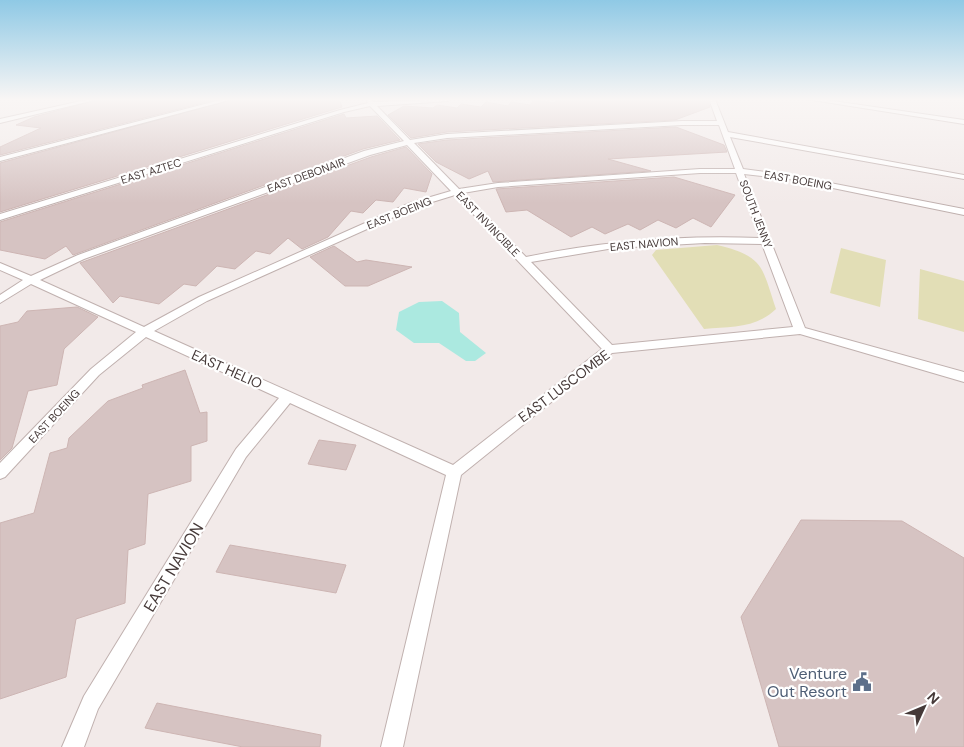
<svg xmlns="http://www.w3.org/2000/svg" width="964" height="747" viewBox="0 0 964 747" font-family="'DM Sans',sans-serif">
<style>
.green{fill:#e2deb6}
.water{fill:#abe9e0}
.building{fill:#d6c3c2;stroke:#cdb5b3}
.lines{fill:none;stroke-linecap:round;stroke-linejoin:round}
.lane-casing{stroke:#c0b1af;stroke-width:2}
.lane{fill:#fff;fill-rule:evenodd}
.labels{text-anchor:middle;stroke-width:4.5;stroke-linejoin:round;paint-order:stroke}
.far-street-label{font-size:11px;fill:#453938;stroke:#fff}
.street-label{font-size:14px;fill:#453938;stroke:#fff}
.near-street-label{font-size:16px;fill:#453938;stroke:#fff}
.near-service-label{font-size:16px;fill:#4e5e75;stroke:#fff;text-anchor:end}
</style>
<rect width="100%" height="100%" fill="#f2eae9"/>
<path class="green" d="M 717,245 C 764,256 762,267 776,309 C 755,329 731,326 704,329 L 652,255 L 656,250 Z
M 841,248 L 886,260 L 880,307 L 830,293 Z
M 920,269 L 964,281 L 964,332 L 918,319 Z"/>
<path class="water" d="M 442,301 L 459,313 L 460,332 L 486,353 L 475,361 L 466,361 L 439,343 L 414,343 L 396,330 L 399,312 L 419,302 Z"/>
<path class="building" d="M 101,99 L 218,99 L 0,155 L 0,147 L 41,128 L 16,125 L 34,117 Z
M 235,99 L 339,99 L 342,107 L 0,212 L 0,163 Z
M 557,99 L 578,101 L 580,99 L 707,99 L 710,107 L 675,120 L 447,132 L 411,138 L 388,115 L 404,106 L 433,108 L 437,105 L 457,108 L 461,104 L 481,107 L 486,102 L 508,106 L 511,102 L 530,105 L 534,100 L 554,103 Z
M 344,114 L 346,118 L 377,116 L 400,140 L 363,149 L 73,255 L 66,246 L 45,259 L 0,250 L 0,222 Z
M 676,127 L 724,145 L 727,152 L 608,159 L 651,171 L 493,182 L 488,171 L 469,179 L 436,162 L 418,144 L 447,140 Z
M 406,147 L 432,174 L 426,192 L 404,188 L 393,202 L 376,200 L 363,213 L 351,211 L 328,237 L 302,249 L 288,238 L 270,254 L 256,251 L 235,269 L 217,266 L 196,286 L 184,284 L 159,304 L 120,296 L 113,303 L 80,263 L 371,157 Z
M 674,177 L 735,195 L 711,227 L 693,218 L 676,228 L 658,220 L 640,230 L 628,224 L 605,234 L 592,227 L 571,237 L 527,210 L 506,212 L 496,189 Z
M 334,246 L 357,262 L 366,260 L 412,267 L 368,286 L 345,286 L 310,257 Z
M 77,307 L 98,317 L 64,349 L 57,385 L 28,391 L 12,448 L 0,460 L 0,326 L 18,322 L 27,311 Z
M 185,370 L 200,413 L 207,412 L 207,441 L 191,446 L 191,481 L 148,494 L 145,544 L 128,550 L 125,603 L 76,619 L 66,677 L 0,699 L 0,523 L 34,513 L 50,453 L 67,448 L 69,438 L 108,401 L 143,388 L 142,385 Z
M 319,440 L 356,445 L 346,470 L 308,464 Z
M 801,520 L 902,521 L 964,558 L 964,747 L 779,747 L 741,617 Z
M 230,545 L 346,565 L 336,593 L 216,572 Z
M 157,703 L 321,735 L 320,747 L 243,747 L 145,728 Z"/>
<g class="lines">
<g class="lane-casing">
<path id="lane" d="M 90,99 L 99,99 L 0,123 L 0,119 Z
M 224,99 L 233,99 L 0,161 L 0,157 Z
M 366,99 L 370,99 L 373,102 L 451,99 L 448,101 L 377,106 L 410,140 L 447,134 L 682,121 L 717,121 L 709,99 L 715,99 L 728,132 L 964,175 L 964,179 L 730,137 L 743,169 L 789,175 L 964,209 L 964,215 L 789,179 L 744,174 L 805,328 L 964,372 L 964,382 L 800,334 L 612,353 L 461,475 L 403,747 L 381,747 L 446,475 L 290,403 L 246,457 L 98,709 L 84,747 L 62,747 L 84,696 L 236,449 L 279,398 L 146,337 L 99,375 L 5,477 L 0,479 L 0,463 L 91,369 L 136,332 L 31,284 L 0,303 L 0,295 L 23,280 L 0,270 L 0,263 L 31,276 L 78,255 L 364,151 L 404,141 L 370,106 L 344,112 L 0,220 L 0,214 L 340,110 L 368,103 ZM 682,125 L 719,125 L 735,169 L 700,169 L 498,183 L 459,189 L 414,143 L 447,138 ZM 407,145 L 451,191 L 410,203 L 199,297 L 144,327 L 40,280 L 84,259 L 370,155 ZM 700,173 L 736,173 L 760,238 C 681,235 603,241 526,257 L 463,193 L 498,187 ZM 455,195 L 602,349 L 453,465 L 154,331 L 207,301 L 416,207 ZM 705,243 L 762,244 L 793,327 L 612,345 L 531,262 L 614,248 Z
M 806,99 L 819,99 L 964,120 L 964,124 Z"/>
</g>
<use href="#lane" class="lane"/>
</g>
<linearGradient id="sky" x2="0" y2="1"><stop stop-color="#8fc9e5"/><stop offset="0.49" stop-color="#f9f6f5"/><stop offset="1" stop-color="#f9f6f5" stop-opacity="0"/></linearGradient>
<rect width="964" height="203" fill="url(#sky)"/>
<defs>
<g id="civic-bare" transform="scale(1.5)"><path d="M-.6-6.5H3V-4.5H.6V-3L4-1V1h2V6H-6V1h2V-1L-.6-3ZM-1.2 2.5V6h2.4V2.5Z" fill="#5c6f8a" stroke="#fff" stroke-width="2.5" paint-order="stroke"/></g>
</defs>
<g fill-rule="evenodd">
<use href="#civic-bare" x="862" y="682"/>
</g>
<g class="labels">
<g class="far-street-label">
<text transform="translate(151 171) rotate(-17)" y="4">EAST AZTEC</text>
<text transform="translate(306 175) rotate(-20)" y="4">EAST DEBONAIR</text>
<text transform="translate(798 180) rotate(10)" y="4">EAST BOEING</text>
<text transform="translate(399 213) rotate(-22)" y="4">EAST BOEING</text>
<text transform="translate(756 214) rotate(69)" y="4">SOUTH JENNY</text>
<text transform="translate(488 224) rotate(46)" y="4">EAST INVINCIBLE</text>
<text transform="translate(644 244) rotate(-5)" y="4">EAST NAVION</text>
<text transform="translate(54 416) rotate(-47)" y="4">EAST BOEING</text>
</g>
<g class="street-label">
<text transform="translate(227 369) rotate(24)" y="5">EAST HELIO</text>
<text transform="translate(564 386) rotate(-37)" y="5">EAST LUSCOMBE</text>
</g>
<g class="near-street-label">
<text transform="translate(173 567) rotate(-59)" y="6">EAST NAVION</text>
</g>
<g class="near-service-label">
<text x="847" y="679">Venture<tspan x="847" dy="18">Out Resort</tspan></text>
</g>
</g>
<g transform="translate(924 707) rotate(46)" stroke="#ffffff" stroke-width="4" paint-order="stroke">
<path d="M0-4L9 19L0 12L-9 19Z" fill="#453938"/>
<text y="-8" font-size="14" font-weight="bold" text-anchor="middle" fill="#453938">N</text>
</g>
</svg>
